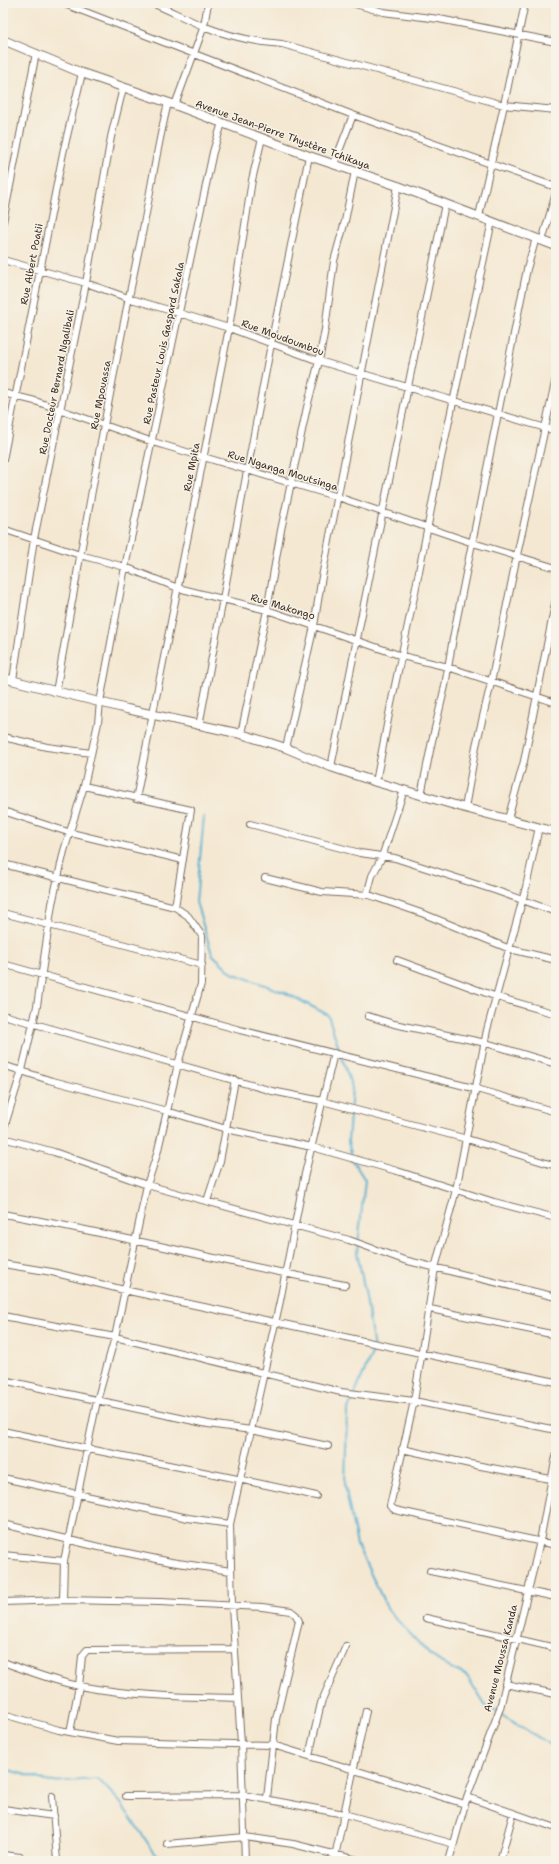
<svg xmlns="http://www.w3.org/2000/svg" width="559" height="1864" viewBox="0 0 559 1864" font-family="'Shantell Sans',sans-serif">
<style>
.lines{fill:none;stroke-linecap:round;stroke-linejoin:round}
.stream{stroke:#53afd1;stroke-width:2}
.minor-casing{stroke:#7c6c5d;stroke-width:8}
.tertiary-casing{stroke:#7c6c5d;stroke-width:10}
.minor{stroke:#fff;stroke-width:6}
.tertiary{stroke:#fff;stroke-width:8}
.labels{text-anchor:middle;stroke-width:3;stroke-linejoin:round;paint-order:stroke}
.street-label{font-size:10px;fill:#3b2a1e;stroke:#f7f3e8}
</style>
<rect width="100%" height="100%" fill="#f7f3e8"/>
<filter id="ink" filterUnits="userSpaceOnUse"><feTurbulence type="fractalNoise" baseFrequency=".025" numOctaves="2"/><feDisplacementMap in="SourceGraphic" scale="8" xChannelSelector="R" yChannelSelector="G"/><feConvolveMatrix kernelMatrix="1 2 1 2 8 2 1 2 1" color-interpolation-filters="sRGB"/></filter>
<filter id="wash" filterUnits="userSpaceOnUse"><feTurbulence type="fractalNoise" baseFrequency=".012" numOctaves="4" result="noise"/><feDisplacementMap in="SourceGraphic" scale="16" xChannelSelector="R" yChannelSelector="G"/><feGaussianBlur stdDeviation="0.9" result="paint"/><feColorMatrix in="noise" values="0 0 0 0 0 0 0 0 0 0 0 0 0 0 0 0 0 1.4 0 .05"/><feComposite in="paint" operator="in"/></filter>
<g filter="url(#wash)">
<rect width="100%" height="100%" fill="#f4e8d2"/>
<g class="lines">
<path class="stream" d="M 204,816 L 196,902 L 212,954 L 232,973 L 286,993 L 328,1015 L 352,1088 L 348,1142 L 352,1157
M 353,1161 L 365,1180 L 357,1253 L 365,1291 L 374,1349 L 347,1411 L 345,1486 L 357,1545 L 388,1610 L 430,1655 L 447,1666 L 467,1676 L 485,1705 L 556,1748
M 9,1770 L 50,1782 L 98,1779 L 120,1802 L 160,1861"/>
</g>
</g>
<g filter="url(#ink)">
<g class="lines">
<g class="minor-casing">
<path id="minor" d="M 62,3 L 353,115 L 556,187
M 152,3 C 169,10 186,19 203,26 C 228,36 255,42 282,44 L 504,105 L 556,110
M 352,3 L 383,12 L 439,19 L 556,42
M 175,105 L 204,26 L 208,3
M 334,164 L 353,115
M 479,216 L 504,105 L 525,3
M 3,222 L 36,53
M 542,241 L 556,193
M 3,260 L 86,283 L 128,298 L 229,328 L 319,361 L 556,431
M 3,393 L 35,401 L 153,442 L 338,497 L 473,543 L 556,568
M 3,460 L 63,153 L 82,73
M 3,529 L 80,555 L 125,567 L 178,588 L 267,610 L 402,656 L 448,667 L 556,703
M 13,680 L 34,539 L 86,283 L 111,137 L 123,88
M 56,692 C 83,539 110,386 142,234 C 151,190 157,146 168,103
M 199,726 L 271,344 L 309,156
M 241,734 L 267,610 L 281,530 L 307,407 L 319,361 L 325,329 L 334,261 L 345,221 L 355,171
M 3,737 L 47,747 L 91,753
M 286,748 L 314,626 L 321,582 L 398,186
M 331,767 L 445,204
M 376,782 L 391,704 L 415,592 L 440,463 L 492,221
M 84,786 L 191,810 L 175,907
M 421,795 L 432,741 L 445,686 L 453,638 L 527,269 L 536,238
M 136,799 L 229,328 L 252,180 L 262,138
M 465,808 L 476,746 L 491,683 L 517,555 L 556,378
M 3,811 L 71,833 L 183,860
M 508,819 L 524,761 L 556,599
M 250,824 L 360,853 L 395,858 L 497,891 L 556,912
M 539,827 L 526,887 L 487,1030 L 456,1190 L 435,1268 L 414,1401 L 390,1506 L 395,1510 L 556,1545
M 3,864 L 175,907 L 188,916 L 202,936 L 201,984 L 178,1064 L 157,1154 L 147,1185 L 115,1337 L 97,1401 L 64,1561 L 63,1600
M 265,878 L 322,892 L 369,895 L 424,914 L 510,949 L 556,960
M 367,895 L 372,876 L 382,857 L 404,790
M 3,913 L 202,965
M 397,960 L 497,997 L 556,1014
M 3,964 L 240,1030 L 477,1089 L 556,1112
M 3,1015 L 272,1091 L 322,1101 L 467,1139 L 556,1166
M 368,1016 L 394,1024 L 486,1043 L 556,1064
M 3,1065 L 49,1080 L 167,1111 L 226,1129 L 312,1147 L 397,1171 L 494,1202 L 556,1218
M 3,1131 L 22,1070 L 33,1024 L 37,1006 L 52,904 L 64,851 L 84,786 L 98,723 L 100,702 L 125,567 L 213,152 L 222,123
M 3,1138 L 54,1152 L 147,1185 L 349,1240 L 404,1260 L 556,1297
M 207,1201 L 220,1161 L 235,1080
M 3,1214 C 118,1234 230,1264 345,1285
M 3,1264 L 52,1272 L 124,1290 L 556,1382
M 430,1309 L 556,1335
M 3,1316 L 115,1337 L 341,1392 L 414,1401 L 556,1430
M 3,1380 L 208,1424 L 251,1430 L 328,1446
M 3,1431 C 107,1454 212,1472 316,1496
M 402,1449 L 470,1464 L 556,1480
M 3,1478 L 188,1518 L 230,1524
M 3,1524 L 99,1547 L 171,1562 L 231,1571
M 3,1555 L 64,1561
M 430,1571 L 556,1597
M 3,1602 L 63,1600 L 160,1602 L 262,1607 L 291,1611 L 296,1615 L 299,1621 L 276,1719 L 267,1798
M 426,1618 L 556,1648
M 3,1662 C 28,1671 53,1681 79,1686 C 132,1696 185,1697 238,1698
M 505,1684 L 556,1694
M 3,1714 L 59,1730 L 118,1741 L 273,1745 L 465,1804
M 70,1732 L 79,1686 L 82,1656 L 87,1650 L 235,1649
M 309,1756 L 321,1703 L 346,1646
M 52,1796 L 57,1861
M 126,1796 L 243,1795 L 344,1814 L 454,1844
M 467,1797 L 556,1828
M 3,1809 L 54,1816
M 167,1844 L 245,1837 L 293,1844 L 361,1861
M 3,1855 L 20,1857
M 245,1861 L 241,1744 L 232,1606 L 230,1524 L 280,1301 L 304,1178 L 334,1053
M 334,1861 L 366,1711
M 449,1861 L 467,1797 L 500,1708 L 540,1541 L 556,1456
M 500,1861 L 513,1814"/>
</g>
<g class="tertiary-casing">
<path id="tertiary" d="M 3,40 L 82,73 L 175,105 L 309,156 L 398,186 L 556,246
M 3,678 L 127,709 L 241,734 L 286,748 L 331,767 L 376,782 L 465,808 L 556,832"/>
</g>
<use href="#minor" class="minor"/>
<use href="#tertiary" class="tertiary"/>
</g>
</g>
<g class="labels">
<g class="street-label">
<text transform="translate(283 134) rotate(20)" y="4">Avenue Jean-Pierre Thystère Tchikaya</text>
<text transform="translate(31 264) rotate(-79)" y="4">Rue Albert Poatii</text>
<text transform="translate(283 337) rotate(20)" y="4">Rue Moudoumbou</text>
<text transform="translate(163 343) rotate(-78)" y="4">Rue Pasteur Louis Gaspard Sakala</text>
<text transform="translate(56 382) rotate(-79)" y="4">Rue Docteur Bernard Ngalibali</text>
<text transform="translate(100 395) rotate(-79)" y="4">Rue Mpouassa</text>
<text transform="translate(191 467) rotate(-79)" y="4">Rue Mpita</text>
<text transform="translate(283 470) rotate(17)" y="4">Rue Nganga Moutsinga</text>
<text transform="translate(283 606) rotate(17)" y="4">Rue Makongo</text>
<text transform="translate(500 1658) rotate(-76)" y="4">Avenue Moussa Kanda</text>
</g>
</g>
<rect width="559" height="1864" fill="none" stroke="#f7f3e8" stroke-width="16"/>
</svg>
